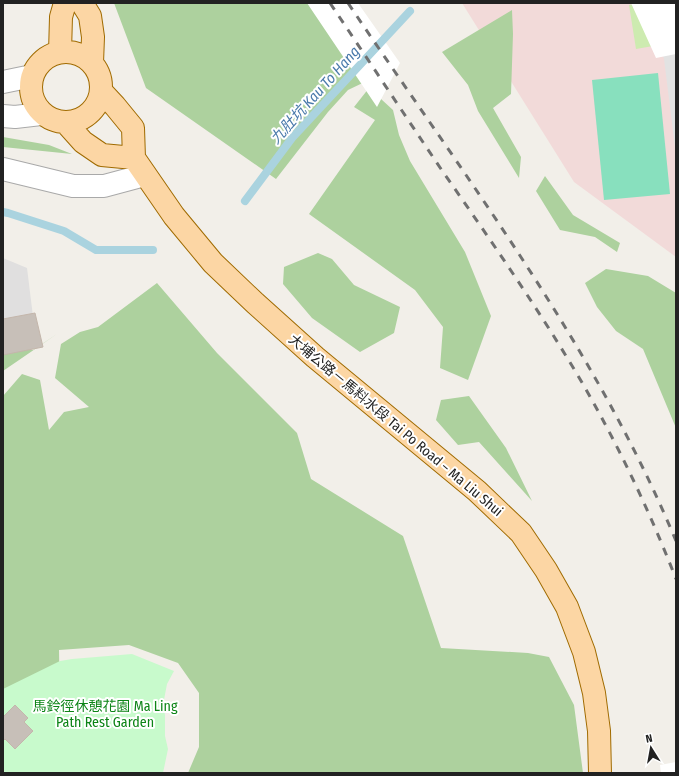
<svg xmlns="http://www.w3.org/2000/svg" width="679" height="776" viewBox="0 0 679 776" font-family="'Fira Sans Condensed','Noto Sans TC',sans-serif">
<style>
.residential{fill:#e0dfdf}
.commercial{fill:#f2dad9}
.grass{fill:#cdebb0}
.forest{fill:#add19e}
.park{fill:#c8facc}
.pitch{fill:#88e0be}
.parking{fill:#e2e2e2}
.pier{fill:#fff}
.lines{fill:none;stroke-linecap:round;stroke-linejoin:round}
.stream{stroke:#aad3df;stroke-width:8}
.building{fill:#c7bfb8;stroke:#c4b6ab}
.minor-casing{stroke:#a9a9a9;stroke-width:24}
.major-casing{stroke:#a06b00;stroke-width:24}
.minor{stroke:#fff;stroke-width:22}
.major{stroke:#fcd6a4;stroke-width:22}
.rail{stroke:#707070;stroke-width:3;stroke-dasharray:8 8;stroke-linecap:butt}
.labels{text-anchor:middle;stroke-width:4;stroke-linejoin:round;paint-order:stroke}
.street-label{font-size:14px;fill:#222;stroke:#fff}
.park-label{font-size:14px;fill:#0c8416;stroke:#fff}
.water-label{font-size:15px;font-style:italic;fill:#4a7aab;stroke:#fff}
</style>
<rect width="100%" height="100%" fill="#f2efe9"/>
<path class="residential" d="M 3,258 L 27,268 L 35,333 L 3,356 Z"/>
<path class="commercial" d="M 462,3 L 676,3 L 676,257 L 574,182 Z"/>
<path class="grass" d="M 642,3 L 676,3 L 676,42 L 636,49 L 629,5 Z"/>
<path class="forest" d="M 114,3 L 314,3 L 371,79 L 348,90 L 328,112 L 276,179 L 146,88 Z
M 512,10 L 513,34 L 511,94 L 493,108 L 521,157 L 519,178 L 478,111 L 468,85 L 442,52 Z
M 369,88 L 393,110 L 399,135 L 410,161 L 465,252 L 491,316 L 468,380 L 440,368 L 443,327 L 415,290 L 309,214 L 375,120 L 354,107 Z
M 3,137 L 49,145 L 72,154 L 3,147 Z
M 545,176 L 573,215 L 620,243 L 617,252 L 595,237 L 560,230 L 536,191 Z
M 318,253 L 332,259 L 354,285 L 400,307 L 394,333 L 360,352 L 312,318 L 283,284 L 284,267 Z
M 606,269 L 648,276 L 676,293 L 676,428 L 643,349 L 616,331 L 597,307 L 585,283 Z
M 157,283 L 217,353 L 297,433 L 311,479 L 403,536 L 441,648 L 528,653 L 549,657 L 574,705 L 583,773 L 188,773 L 199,747 L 199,693 L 178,663 L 129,645 L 59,650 L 60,713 L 3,720 L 3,396 L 22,374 L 40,380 L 49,430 L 64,412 L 89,407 L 55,378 L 61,344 L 80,332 L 98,327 Z
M 57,334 L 3,371 L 3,351 L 19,347 L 33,350 Z
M 469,396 L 506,448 L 532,501 L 479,442 L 458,445 L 436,420 L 441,400 Z"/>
<path class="park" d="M 132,654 L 174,671 L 167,684 L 163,705 L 165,715 L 165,736 L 168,749 L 163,773 L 3,773 L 3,689 L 60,661 L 72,659 Z"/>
<path class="pitch" d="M 658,73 L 670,194 L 604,200 L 592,80 Z"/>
<path class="parking" d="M 644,3 L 676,3 L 676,155 L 664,59 Z"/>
<path class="pier" d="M 307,3 L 358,3 L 400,63 L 377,107 Z
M 631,3 L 676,3 L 676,54 L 656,58 Z
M 676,762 L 676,773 L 661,773 L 660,765 Z"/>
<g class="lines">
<path class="stream" d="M 245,201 L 292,138 L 410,11
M 3,212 L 8,213 L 64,231 L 96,250 L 153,250"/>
</g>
<path class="building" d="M 35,313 L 43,347 L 3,355 L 3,319 Z
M 15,705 L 28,718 L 24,722 L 33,731 L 15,749 L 5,739 L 3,741 L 3,717 Z"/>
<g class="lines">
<g class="minor-casing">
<path id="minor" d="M 3,82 L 32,76
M 3,116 L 15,117 L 41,114
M 3,169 L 73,186 L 104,186 L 145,175"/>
</g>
<g class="major-casing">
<path id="major" d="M 82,3 L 90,16 L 93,37 L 92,63
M31 87a35 35 0 1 1 70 0a35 35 0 1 1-70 0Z
M 60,52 L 61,17 L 65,3
M 101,91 L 115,106 L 133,128 L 134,158 L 174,216 L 213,263 L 255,303 L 315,357 L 477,491 L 521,533 L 546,570 L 567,607 L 584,652 L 594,693 L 599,731 L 600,773
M 66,123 L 83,142 L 102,155 L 134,158"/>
</g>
<use href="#minor" class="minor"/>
<use href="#major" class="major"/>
<path class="rail" d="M 330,3 C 367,58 404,114 441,169 C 487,235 533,301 574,369 C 614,436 648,507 676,579
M 348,3 C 465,177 595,346 676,541"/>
</g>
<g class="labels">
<g class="street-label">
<text transform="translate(396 425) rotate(40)" y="5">大埔公路－馬料水段 Tai Po Road – Ma Liu Shui</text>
</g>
<g class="park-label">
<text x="105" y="711">馬鈴徑休憩花園 Ma Ling<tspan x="105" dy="16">Path Rest Garden</tspan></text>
</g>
<g class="water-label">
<text transform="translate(315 95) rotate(-48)" y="5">九肚坑 Kau To Hang</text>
</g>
</g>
<rect width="679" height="776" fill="none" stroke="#222222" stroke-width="8"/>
<g transform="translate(651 748) rotate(349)" stroke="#ffffff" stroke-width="3" paint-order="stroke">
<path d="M0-3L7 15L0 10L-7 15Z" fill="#222222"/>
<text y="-6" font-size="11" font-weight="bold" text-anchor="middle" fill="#222222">N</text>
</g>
</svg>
